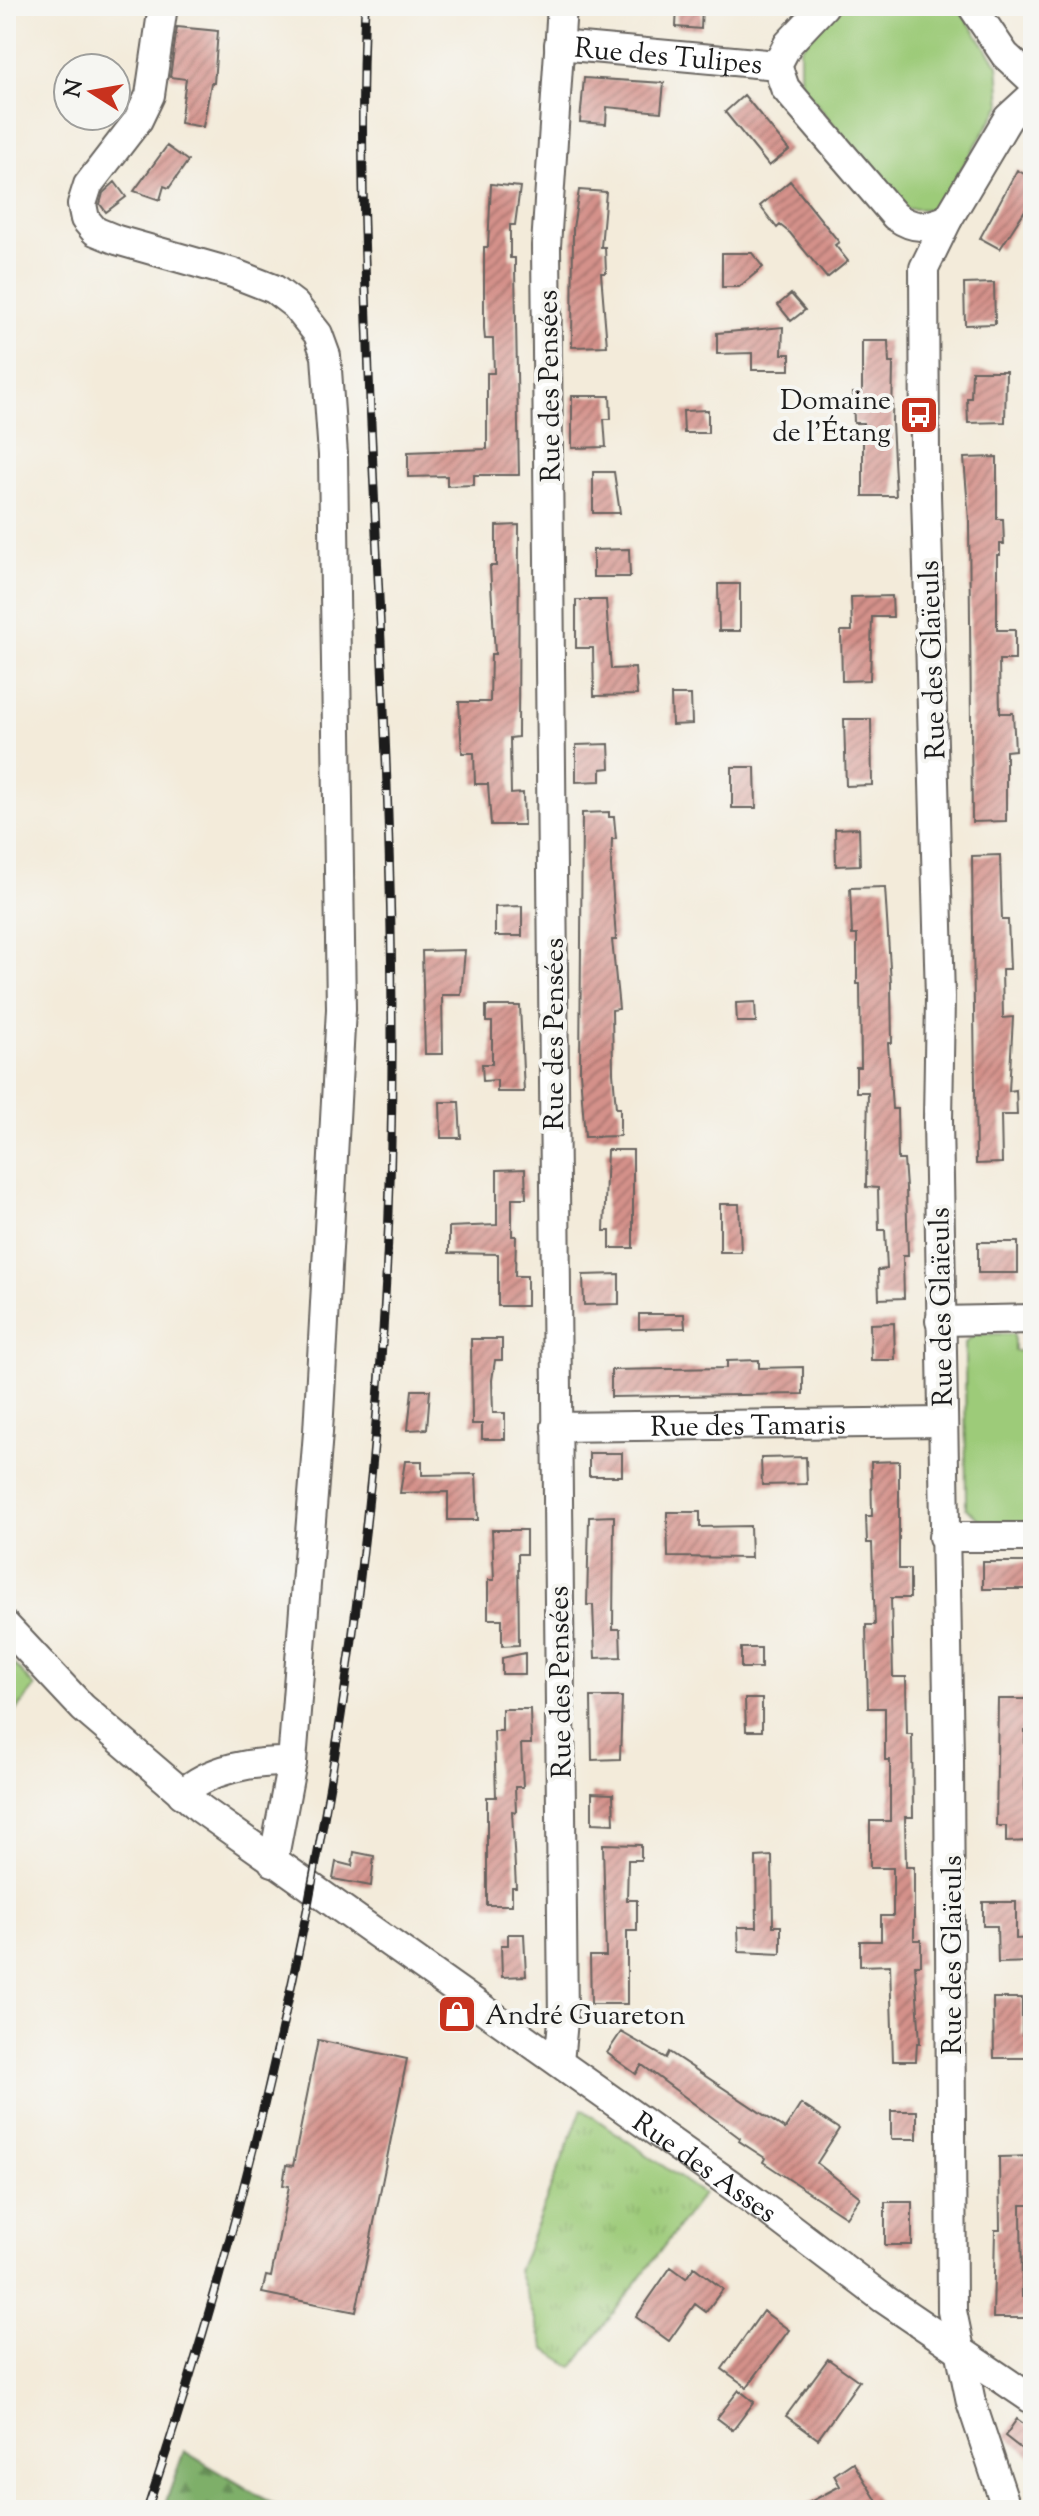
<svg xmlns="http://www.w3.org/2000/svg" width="1039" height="2516" viewBox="0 0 1039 2516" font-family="'Sorts Mill Goudy',serif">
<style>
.grass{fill:url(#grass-tufts);stroke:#5c744a;stroke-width:2}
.forest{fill:url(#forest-firs);stroke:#4d6642;stroke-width:2}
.park{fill:#9dcb79;stroke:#5c744a;stroke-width:2}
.building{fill:url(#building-hatch)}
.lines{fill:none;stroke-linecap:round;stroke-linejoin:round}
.minor-casing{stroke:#67645e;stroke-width:32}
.minor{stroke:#fff;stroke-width:28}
.rail-casing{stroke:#1c1c1c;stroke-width:9}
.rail{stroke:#f6f6f2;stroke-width:6;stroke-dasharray:18;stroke-linecap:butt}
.labels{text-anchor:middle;stroke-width:8;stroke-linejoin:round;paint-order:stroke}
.street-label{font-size:28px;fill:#1c1c1c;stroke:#f6f6f2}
.poi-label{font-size:28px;fill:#1c1c1c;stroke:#f6f6f2;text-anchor:end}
</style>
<defs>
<pattern id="grass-tufts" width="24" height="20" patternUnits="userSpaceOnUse" patternTransform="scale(2)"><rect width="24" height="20" fill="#9dcb79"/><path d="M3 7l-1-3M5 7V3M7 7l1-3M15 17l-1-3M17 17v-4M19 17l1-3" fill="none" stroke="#87ae68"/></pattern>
<pattern id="forest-firs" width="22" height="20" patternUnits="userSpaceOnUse" patternTransform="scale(2)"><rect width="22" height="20" fill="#7eaf69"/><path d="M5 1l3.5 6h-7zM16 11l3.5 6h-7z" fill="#668e56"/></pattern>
<pattern id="building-hatch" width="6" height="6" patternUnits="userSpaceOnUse" patternTransform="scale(2)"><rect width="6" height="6" fill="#d4918a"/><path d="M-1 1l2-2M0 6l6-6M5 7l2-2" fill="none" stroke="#ab7670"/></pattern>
</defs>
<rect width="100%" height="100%" fill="#f6f6f2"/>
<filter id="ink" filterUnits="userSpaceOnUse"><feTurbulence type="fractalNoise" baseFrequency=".0125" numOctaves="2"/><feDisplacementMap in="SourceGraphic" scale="16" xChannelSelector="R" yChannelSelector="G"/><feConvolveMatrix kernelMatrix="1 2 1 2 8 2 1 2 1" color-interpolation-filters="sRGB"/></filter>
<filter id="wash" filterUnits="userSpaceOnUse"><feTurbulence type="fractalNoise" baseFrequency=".006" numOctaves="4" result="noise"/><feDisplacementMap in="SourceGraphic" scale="32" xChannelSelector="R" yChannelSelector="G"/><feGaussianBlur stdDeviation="1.8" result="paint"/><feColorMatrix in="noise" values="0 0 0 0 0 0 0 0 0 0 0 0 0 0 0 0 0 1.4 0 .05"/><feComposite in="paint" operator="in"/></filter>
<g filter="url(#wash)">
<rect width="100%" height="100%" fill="#f3ebda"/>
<path class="grass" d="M 6,1656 L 35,1687 L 6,1723 Z
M 582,2109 L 703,2194 L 573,2367 L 545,2349 L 518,2271 Z"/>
<path class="forest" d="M 184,2451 L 283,2510 L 163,2510 Z"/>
<path class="park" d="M 838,6 L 957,6 L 998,65 L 1001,105 L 936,209 L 901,209 L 800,83 L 800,48 Z
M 974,1334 L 1014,1334 L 1014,1351 L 1033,1351 L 1033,1522 L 982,1522 L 966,1508 L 965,1343 Z"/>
<g id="blocks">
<path class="building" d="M 677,6 L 702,6 L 701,29 L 676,27 Z
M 177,27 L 218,31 L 214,83 L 211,83 L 203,127 L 180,123 L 186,79 L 170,77 Z
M 584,78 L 664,83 L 661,112 L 607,107 L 606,124 L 580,122 Z
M 744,95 L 789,150 L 769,166 L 725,112 Z
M 167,146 L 188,161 L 169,188 L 164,186 L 160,200 L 134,191 Z
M 1017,170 L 1033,179 L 1033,198 L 1000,249 L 980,238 Z
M 790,181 L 839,242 L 835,245 L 848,261 L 827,278 L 790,233 L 780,225 L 777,228 L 760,206 Z
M 115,182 L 126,197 L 106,212 L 100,204 L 103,193 Z
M 491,184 L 520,187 L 515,225 L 510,225 L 510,258 L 515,258 L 515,270 L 519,475 L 474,475 L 474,485 L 447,486 L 447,476 L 408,477 L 408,452 L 487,449 L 487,373 L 494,373 L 493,339 L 485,339 L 484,328 L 484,247 L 488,247 Z
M 579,190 L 606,192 L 601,247 L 605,247 L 606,273 L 601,273 L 607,346 L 572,347 L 573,228 Z
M 722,253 L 752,253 L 763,267 L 739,287 L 722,287 Z
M 994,283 L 995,324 L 965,325 L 964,284 Z
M 791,294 L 805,310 L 791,321 L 778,305 Z
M 783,327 L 782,354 L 790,354 L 790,370 L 752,370 L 752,353 L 717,354 L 717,333 Z
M 862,341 L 888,341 L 889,363 L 893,363 L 892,423 L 896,496 L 863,496 L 863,423 L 854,423 L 853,393 L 862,393 Z
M 972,371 L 1006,371 L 1005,422 L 968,423 L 967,398 L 971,398 Z
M 572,396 L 610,396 L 611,419 L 604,419 L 606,447 L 572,448 Z
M 708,410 L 708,433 L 684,433 L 683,411 Z
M 997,457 L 997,519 L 1003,519 L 1004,544 L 1000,544 L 1000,555 L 997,555 L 997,630 L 1015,630 L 1015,660 L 999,660 L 1000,713 L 1013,713 L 1015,750 L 1006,751 L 1006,821 L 972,822 L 969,520 L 964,458 Z
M 593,472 L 614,472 L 620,513 L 593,513 Z
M 519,525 L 518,737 L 510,738 L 511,794 L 523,793 L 524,825 L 491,825 L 488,784 L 475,784 L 474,753 L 462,753 L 459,702 L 490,702 L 491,654 L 495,654 L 490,566 L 496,566 L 496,526 Z
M 629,549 L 630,577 L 593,577 L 593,550 Z
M 718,584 L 740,584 L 740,631 L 719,631 Z
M 892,596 L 893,617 L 872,617 L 870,680 L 842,681 L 841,631 L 852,631 L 851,597 Z
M 576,600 L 606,600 L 611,669 L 635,668 L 637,695 L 594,696 L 593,648 L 576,648 Z
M 671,695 L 691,695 L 692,724 L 672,725 Z
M 844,719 L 871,719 L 872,785 L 846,786 Z
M 609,744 L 610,768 L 601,769 L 601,781 L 576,782 L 576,745 Z
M 732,767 L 755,767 L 756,808 L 732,808 Z
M 609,812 L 609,817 L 614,817 L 616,839 L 612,839 L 611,866 L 616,940 L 612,940 L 619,1009 L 612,1010 L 613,1072 L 616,1108 L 620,1108 L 620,1136 L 585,1137 L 580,1072 L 582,813 Z
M 859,828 L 860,865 L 836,866 L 835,829 Z
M 1000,855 L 1002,920 L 1008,920 L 1010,969 L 1002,969 L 1003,1018 L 1013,1017 L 1009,1091 L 1016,1090 L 1017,1115 L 1001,1115 L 1002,1163 L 976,1164 L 972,856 Z
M 885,887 L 891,984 L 892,1043 L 888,1043 L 892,1109 L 897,1109 L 898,1160 L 904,1160 L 906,1188 L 908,1256 L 903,1256 L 904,1298 L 879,1299 L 878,1270 L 887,1269 L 885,1230 L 879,1230 L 878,1188 L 866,1187 L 868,1092 L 856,1092 L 856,1067 L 861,1067 L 860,984 L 857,984 L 857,935 L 852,935 L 850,888 Z
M 522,906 L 522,936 L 495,936 L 495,907 Z
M 465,950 L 461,995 L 442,995 L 443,1054 L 425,1054 L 422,951 Z
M 755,1002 L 756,1022 L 737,1022 L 736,1003 Z
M 486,1006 L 520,1006 L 524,1092 L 497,1092 L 497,1080 L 483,1081 L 482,1064 L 492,1064 L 492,1022 L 486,1022 Z
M 440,1102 L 459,1102 L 461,1138 L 441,1138 Z
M 607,1150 L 633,1150 L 633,1248 L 610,1248 L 610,1231 L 604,1231 Z
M 525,1169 L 526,1198 L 512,1198 L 512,1236 L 516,1236 L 515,1276 L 527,1276 L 527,1306 L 498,1306 L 498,1254 L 449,1253 L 449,1227 L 497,1225 L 497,1170 Z
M 720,1204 L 739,1204 L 741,1252 L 720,1252 Z
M 978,1242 L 1018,1242 L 1018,1273 L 978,1273 Z
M 619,1274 L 619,1304 L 584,1305 L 583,1275 Z
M 639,1314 L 684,1314 L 685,1328 L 639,1329 Z
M 894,1323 L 895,1360 L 871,1360 L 870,1324 Z
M 471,1339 L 502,1339 L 502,1360 L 495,1360 L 492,1380 L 493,1413 L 505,1413 L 505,1439 L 482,1439 L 482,1424 L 472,1424 Z
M 759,1360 L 759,1368 L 803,1367 L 803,1394 L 611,1397 L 611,1370 L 727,1368 L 727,1361 Z
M 412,1390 L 430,1390 L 427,1429 L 408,1430 Z
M 589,1453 L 622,1453 L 622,1476 L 589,1476 Z
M 806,1457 L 807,1484 L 762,1485 L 761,1458 Z
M 405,1461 L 422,1461 L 422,1475 L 476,1474 L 478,1520 L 448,1520 L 448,1492 L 400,1493 Z
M 899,1461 L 899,1569 L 910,1569 L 910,1598 L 891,1598 L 893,1677 L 906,1677 L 907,1734 L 912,1734 L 913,1817 L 905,1817 L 906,1867 L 914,1867 L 914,1940 L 921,1940 L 921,1965 L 915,1965 L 920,2043 L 917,2043 L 916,2061 L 893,2061 L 890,1965 L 860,1966 L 860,1941 L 881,1941 L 881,1916 L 893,1916 L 893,1868 L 870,1868 L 870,1821 L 890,1821 L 890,1760 L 885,1760 L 885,1708 L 868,1708 L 866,1625 L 875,1625 L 872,1543 L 867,1543 L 866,1516 L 872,1516 L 871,1462 Z
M 667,1512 L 700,1512 L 700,1527 L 750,1526 L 751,1558 L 668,1557 Z
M 614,1516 L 613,1629 L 620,1629 L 621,1657 L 595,1658 L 593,1605 L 587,1605 L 589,1517 Z
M 492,1530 L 526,1530 L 526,1554 L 518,1554 L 519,1645 L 502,1646 L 502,1619 L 488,1619 L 488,1580 L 494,1580 Z
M 983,1562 L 1033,1562 L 1033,1589 L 983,1589 Z
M 741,1648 L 761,1648 L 761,1668 L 741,1668 Z
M 525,1653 L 525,1674 L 502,1674 L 502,1658 Z
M 591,1697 L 622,1697 L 620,1759 L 592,1760 Z
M 745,1699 L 762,1699 L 762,1731 L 746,1731 Z
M 998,1699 L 1033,1699 L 1033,1731 L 1025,1731 L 1025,1810 L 1028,1810 L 1029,1841 L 1006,1842 L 1006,1826 L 996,1826 Z
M 502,1709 L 530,1709 L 531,1744 L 521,1744 L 523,1787 L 515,1787 L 516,1812 L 512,1811 L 516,1887 L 512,1887 L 512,1905 L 487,1905 L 487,1797 L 496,1797 L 494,1731 L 502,1731 Z
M 592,1793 L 613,1794 L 614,1824 L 592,1823 Z
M 603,1844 L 641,1845 L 641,1860 L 628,1860 L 627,1900 L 637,1900 L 637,1931 L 627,1931 L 627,2004 L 591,2004 L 590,1956 L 606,1956 Z
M 354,1852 L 374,1856 L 371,1886 L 333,1879 L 336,1862 L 352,1866 Z
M 772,1856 L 773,1926 L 781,1926 L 781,1954 L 739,1952 L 738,1927 L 757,1927 L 756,1857 Z
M 983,1902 L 1016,1902 L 1016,1939 L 1032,1938 L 1032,1962 L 998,1963 L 997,1926 L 983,1926 Z
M 508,1934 L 524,1934 L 526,1976 L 502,1977 L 501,1945 L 508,1945 Z
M 993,1998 L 1022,1998 L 1022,2035 L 1032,2034 L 1033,2058 L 994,2058 Z
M 621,2032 L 666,2058 L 669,2052 L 785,2129 L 801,2104 L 839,2129 L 817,2163 L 860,2197 L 846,2217 L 763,2162 L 765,2158 L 739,2141 L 740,2138 L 642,2065 L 636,2074 L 607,2053 Z
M 318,2040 L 407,2059 L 356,2312 L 262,2293 L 266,2276 L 271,2277 L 289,2186 L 283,2185 L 286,2165 L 293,2166 Z
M 891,2111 L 917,2111 L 917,2139 L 891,2139 Z
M 1033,2156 L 1033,2205 L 1021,2205 L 1022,2297 L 1027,2297 L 1026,2318 L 993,2318 L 995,2230 L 1000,2230 L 999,2157 Z
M 885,2202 L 912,2202 L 912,2245 L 885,2245 Z
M 671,2267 L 686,2278 L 694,2267 L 723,2289 L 706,2312 L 695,2304 L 669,2341 L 636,2317 Z
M 763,2311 L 789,2330 L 747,2387 L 722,2369 Z
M 828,2359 L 859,2381 L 818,2439 L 786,2416 Z
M 739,2390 L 754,2402 L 733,2430 L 717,2418 Z
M 1017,2419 L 1033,2431 L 1033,2458 L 1005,2436 Z
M 853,2462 L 878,2503 L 868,2510 L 795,2510 L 840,2486 L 834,2475 Z"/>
</g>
</g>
<g filter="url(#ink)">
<use href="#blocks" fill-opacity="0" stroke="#67645e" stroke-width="2"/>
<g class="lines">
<g class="minor-casing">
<g id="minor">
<path d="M 163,6 L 150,95 L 138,120 L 88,185 L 82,204 L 85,219 L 95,231 L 117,240 L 233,273 L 274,289 L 295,305 L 318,334 L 326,356 L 333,455 L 341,1009 L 318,1432 L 292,1762 L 273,1862"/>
<path d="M 824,6 L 788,44 L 777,65 L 785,88 L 895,216 C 915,230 925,228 948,219"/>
<path d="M 972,6 L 1005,55 L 1033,81"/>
<path id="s1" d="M 559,45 L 777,65"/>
<path d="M 940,1321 L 1033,1319"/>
<path id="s2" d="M 556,1427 L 942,1422"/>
<path d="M 943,1537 L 1033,1537"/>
<path id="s3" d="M 6,1626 L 83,1708 L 201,1809 L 771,2213 L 884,2299 L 1033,2400"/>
<path d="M 182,1794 C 209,1768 255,1761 292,1762"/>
<path d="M 559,2062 L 563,2021 L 546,246 L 562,6"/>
<path d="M 1007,2510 L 971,2402 L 952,2311 L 949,1758 L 938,1120 L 940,997 L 925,458 L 924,268 L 948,219 L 1008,118 L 1033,95"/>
</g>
</g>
<use href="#minor" class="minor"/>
<g class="rail-casing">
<path id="rail" d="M 147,2510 C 307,2035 394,1537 392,1036 C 392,824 379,612 370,400 C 365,269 359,137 365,6"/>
</g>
<use href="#rail" class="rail"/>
</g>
</g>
<defs>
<g id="bus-square" transform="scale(2)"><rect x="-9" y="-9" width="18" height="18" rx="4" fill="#c8321e" stroke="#f6f6f2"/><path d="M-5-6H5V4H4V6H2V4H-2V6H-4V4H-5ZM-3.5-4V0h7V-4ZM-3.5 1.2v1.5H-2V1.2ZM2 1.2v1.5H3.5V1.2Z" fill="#fff"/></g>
<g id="shop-square" transform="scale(2)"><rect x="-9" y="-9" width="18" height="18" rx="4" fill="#c8321e" stroke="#f6f6f2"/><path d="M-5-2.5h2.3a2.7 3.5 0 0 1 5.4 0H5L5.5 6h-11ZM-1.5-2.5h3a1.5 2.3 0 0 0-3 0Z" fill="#fff"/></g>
</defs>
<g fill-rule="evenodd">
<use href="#bus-square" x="919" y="415"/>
<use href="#shop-square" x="457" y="2014"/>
</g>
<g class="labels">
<g class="street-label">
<text dy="10" stroke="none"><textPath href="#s1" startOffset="110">Rue des Tulipes</textPath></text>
<text transform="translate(548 386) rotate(-91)" y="10">Rue des Pensées</text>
<text transform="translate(931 660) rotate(-92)" y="10">Rue des Glaïeuls</text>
<text transform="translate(553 1034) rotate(-90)" y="10">Rue des Pensées</text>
<text transform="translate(940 1307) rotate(-91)" y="10">Rue des Glaïeuls</text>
<text dy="10" stroke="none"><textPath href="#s2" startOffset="192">Rue des Tamaris</textPath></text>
<text transform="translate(559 1682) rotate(-91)" y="10">Rue des Pensées</text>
<text transform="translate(951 1955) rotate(-90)" y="10">Rue des Glaïeuls</text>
<text dy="10" stroke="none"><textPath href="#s3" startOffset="886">Rue des Asses</textPath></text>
</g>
<g class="poi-label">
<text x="891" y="409">Domaine<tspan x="891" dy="32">de l'Étang</tspan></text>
<text x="485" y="2024" text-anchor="start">André Guareton</text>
</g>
</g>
<rect width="1039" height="2516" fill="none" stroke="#f6f6f2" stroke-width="32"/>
<g transform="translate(92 92) rotate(281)"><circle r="38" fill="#f6f6f2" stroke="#9f9f9c" stroke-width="2"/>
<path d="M0-6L14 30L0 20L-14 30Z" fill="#c8321e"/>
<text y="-12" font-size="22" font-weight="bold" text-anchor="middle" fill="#1c1c1c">N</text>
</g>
</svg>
